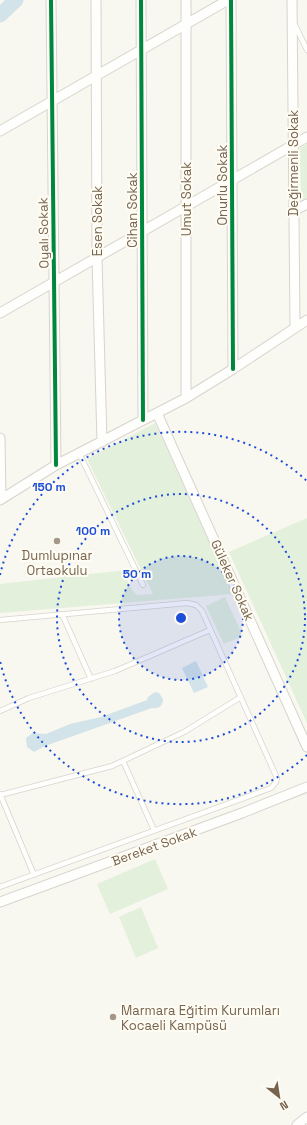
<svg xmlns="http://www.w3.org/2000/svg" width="307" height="1125" viewBox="0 0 307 1125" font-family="'Space Grotesk',sans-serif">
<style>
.green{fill:#e3f0db}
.water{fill:#d2e3e9}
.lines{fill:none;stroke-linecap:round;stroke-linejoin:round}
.river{stroke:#d2e3e9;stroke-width:15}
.lane-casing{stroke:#d8d4cd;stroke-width:6}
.street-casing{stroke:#d8d4cd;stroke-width:11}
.lane{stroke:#fefefd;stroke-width:4.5}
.street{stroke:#fefefd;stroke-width:9}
.cycleway-casing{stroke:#fefcf3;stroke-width:6}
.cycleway{stroke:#00873e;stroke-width:4}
.ring{fill:none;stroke:#1d4ed8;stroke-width:2;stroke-dasharray:2 4}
.poi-dot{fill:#a49787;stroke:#fefcf3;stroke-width:1.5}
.labels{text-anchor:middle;stroke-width:4;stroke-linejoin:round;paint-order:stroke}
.street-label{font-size:13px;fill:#77644f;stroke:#fefcf3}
.poi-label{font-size:13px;fill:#77644f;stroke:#fefcf3}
.centre{fill:#1d4ed8;stroke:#fefcf3;stroke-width:2}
.ring-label{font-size:12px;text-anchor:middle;font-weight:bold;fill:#1d4ed8;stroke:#fefcf3;stroke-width:4;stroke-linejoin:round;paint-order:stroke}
</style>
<rect width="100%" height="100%" fill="#f8f7f0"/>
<path class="green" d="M 307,144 L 307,199 L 301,202 L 300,148 Z
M 155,423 L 233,594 L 0,613 L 0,584 L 127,570 C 125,580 130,588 137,595 L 153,594 L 87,459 Z
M 307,518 L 307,723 L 229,552 Z
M 225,597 L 243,636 L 224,644 L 206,606 Z
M 155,859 L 168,889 L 110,914 L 97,884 Z
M 141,907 L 158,948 L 136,958 L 119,917 Z"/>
<path class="water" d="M 196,661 L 208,687 L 194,693 L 182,668 Z
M 155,692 L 159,693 L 163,699 C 163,706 159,709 152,708 L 45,746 L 34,752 L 27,747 L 26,738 L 33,733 L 46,734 L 70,724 L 101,717 L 147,700 L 148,697 Z"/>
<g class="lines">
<path class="river" d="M 0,15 L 16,0"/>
<g class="lane-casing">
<path id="lane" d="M 294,23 L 307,50
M 79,453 L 143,585
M 62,614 L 91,679
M 0,620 L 187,603 L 196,605 L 202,611 L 277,778 L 276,782 L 271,788 L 0,887
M 0,711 L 29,698 L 115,671 L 210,630
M 123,761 L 154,830
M 0,794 L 34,875
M 0,795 L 112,766 L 184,732 L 241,697"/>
</g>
<g class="street-casing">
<path id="street" d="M 51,0 L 56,465
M 96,0 L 97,257 L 102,442
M 141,0 L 143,420
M 231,0 L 233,369
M 292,0 L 295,327
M 0,131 L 228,0
M 293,211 L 307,204
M 0,313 L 307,137
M 186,398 L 186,0
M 157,413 L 307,747
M 0,438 L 1,499
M 0,500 L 56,465 L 186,398 L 233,369 L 307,320
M 0,902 L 242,813 L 307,787
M 297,1125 L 307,1117"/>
</g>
<use href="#lane" class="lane"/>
<use href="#street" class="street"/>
<g class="cycleway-casing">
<path id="cycleway" d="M 51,0 L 56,465
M 141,0 L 143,420
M 231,0 L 233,369"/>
</g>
<use href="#cycleway" class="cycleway"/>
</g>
<circle cx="181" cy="618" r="62" fill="#1d4ed8" fill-opacity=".12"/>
<g class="ring">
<circle cx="181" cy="618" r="62"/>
<circle cx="181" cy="618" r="124"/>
<path d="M307 755A186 186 0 0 1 0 661M0 575A186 186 0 0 1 307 481"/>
</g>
<g class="poi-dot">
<circle cx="57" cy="541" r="4"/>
<circle cx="113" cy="1017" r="4"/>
</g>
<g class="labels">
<g class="street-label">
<text transform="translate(293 163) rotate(-90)" y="5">Değirmenli Sokak</text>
<text transform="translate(222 185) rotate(-90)" y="5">Onurlu Sokak</text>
<text transform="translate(186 199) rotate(-90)" y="5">Umut Sokak</text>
<text transform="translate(132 210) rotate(-90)" y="5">Cihan Sokak</text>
<text transform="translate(97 221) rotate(-90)" y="5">Esen Sokak</text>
<text transform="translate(43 233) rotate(-91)" y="5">Oyalı Sokak</text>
<text transform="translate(233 580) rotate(66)" y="5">Güleker Sokak</text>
<text transform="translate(154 846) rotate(-20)" y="5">Bereket Sokak</text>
</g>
<g class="poi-label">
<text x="57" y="560">Dumlupınar<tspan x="57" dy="15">Ortaokulu</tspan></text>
<text x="121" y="1015" text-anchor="start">Marmara Eğitim Kurumları<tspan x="121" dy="15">Kocaeli Kampüsü</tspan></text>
</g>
</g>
<circle cx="181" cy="618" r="6" class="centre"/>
<g class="ring-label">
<text x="49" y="491">150 m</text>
<text x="93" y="535">100 m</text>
<text x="137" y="578">50 m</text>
</g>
<g transform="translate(279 1097) rotate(150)" stroke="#fefcf3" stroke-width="3" paint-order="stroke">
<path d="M0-3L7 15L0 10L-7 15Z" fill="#77644f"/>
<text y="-6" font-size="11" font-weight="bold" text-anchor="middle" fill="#77644f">N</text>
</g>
</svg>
